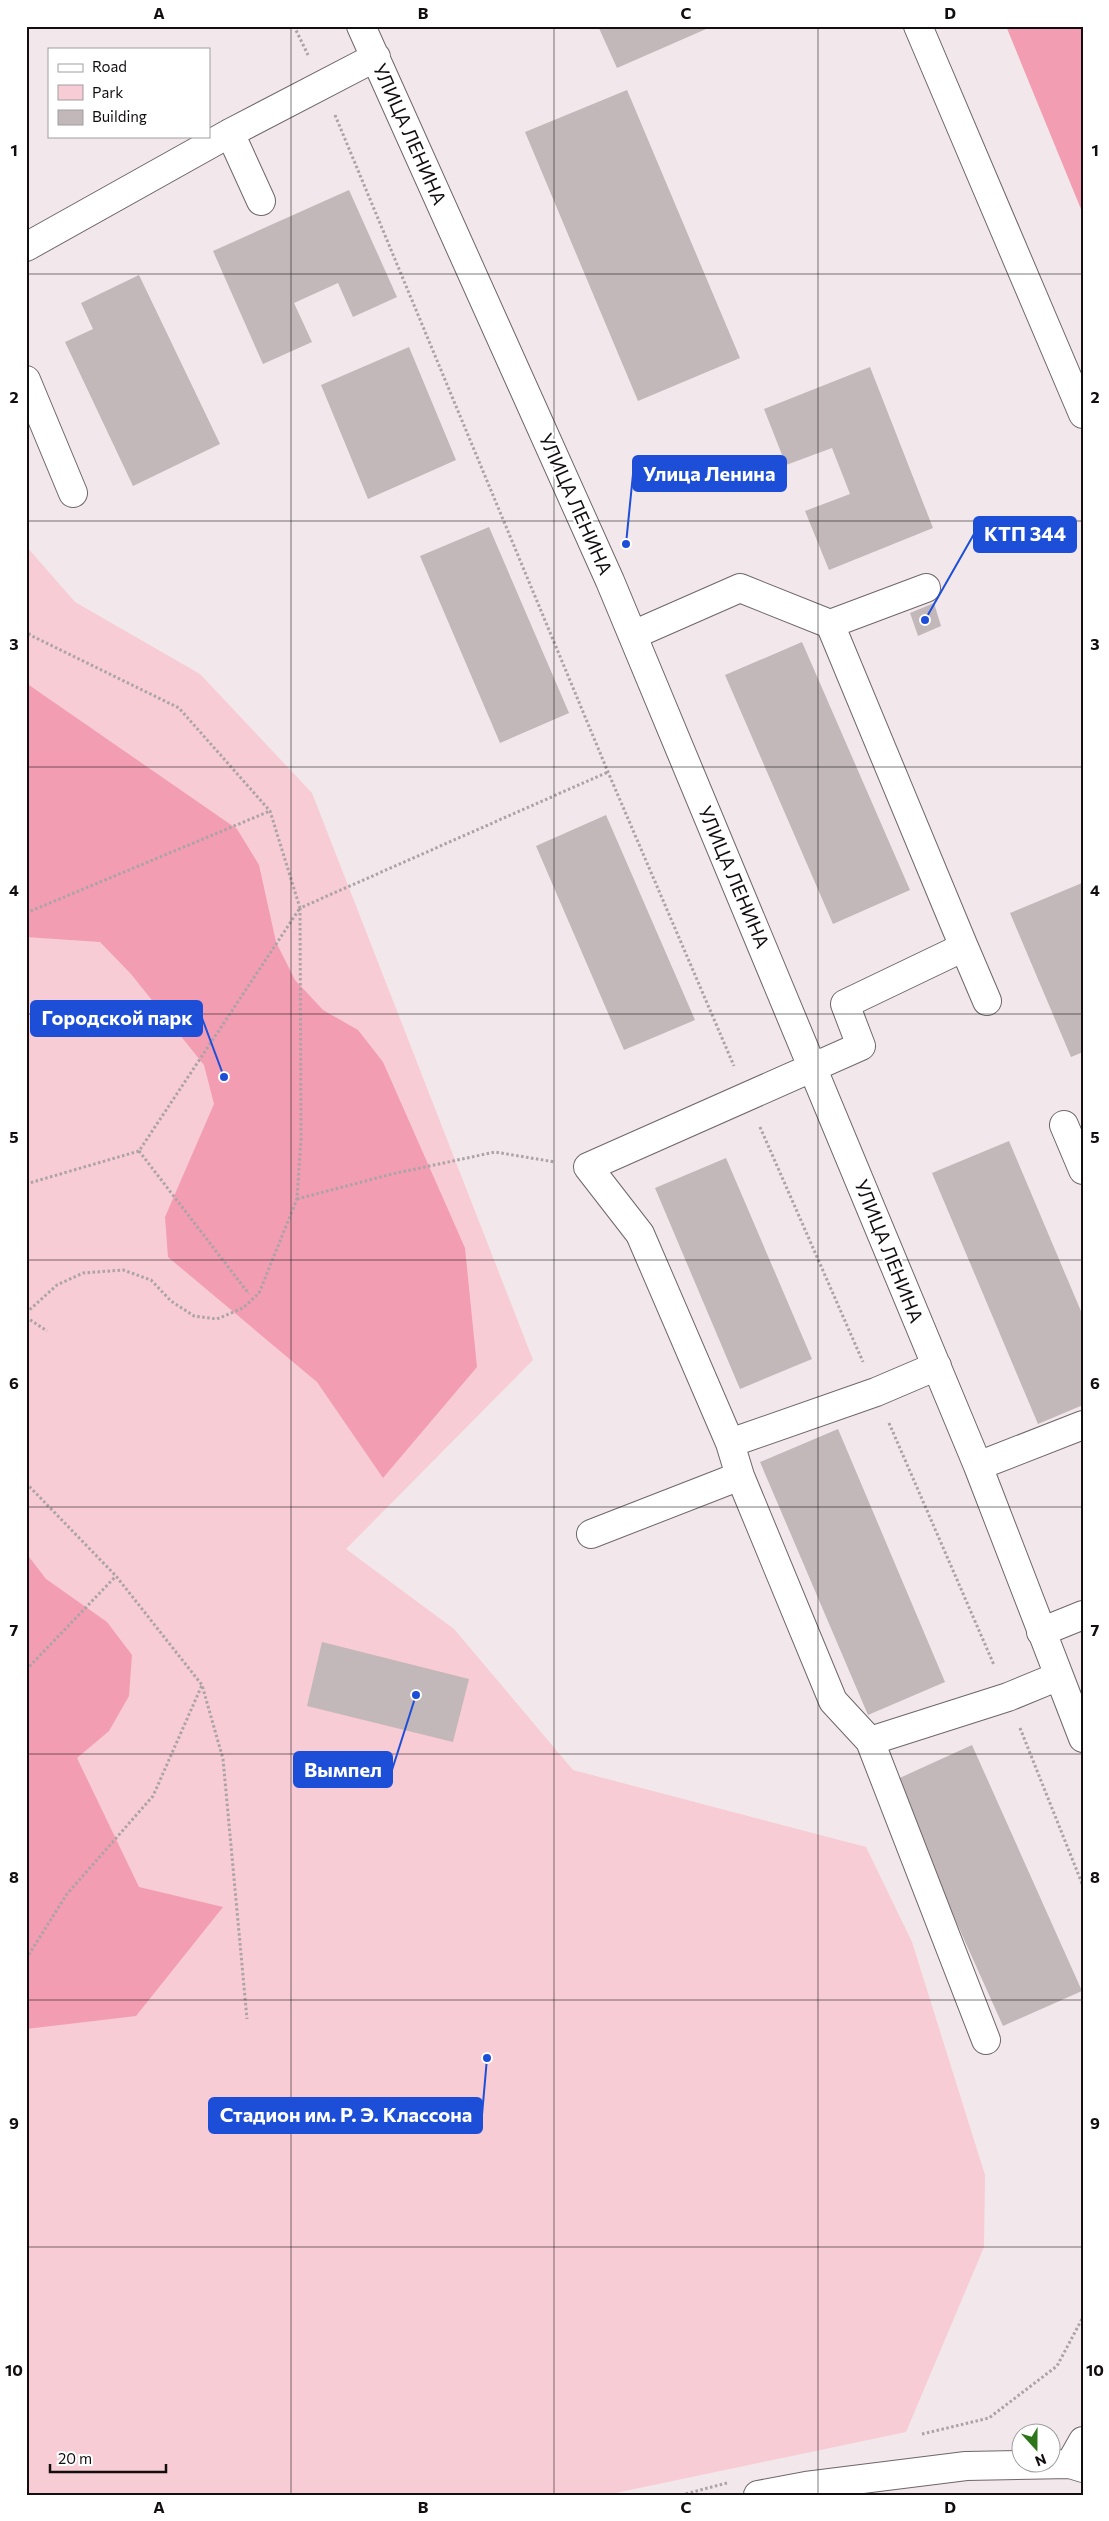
<svg xmlns="http://www.w3.org/2000/svg" width="1109" height="2521" viewBox="0 0 1109 2521" font-family="Commissioner,sans-serif">
<style>
.green{fill:#f7ccd5}
.forest{fill:#f29db2}
.building{fill:#c2b7b9}
.lines{fill:none;stroke-linecap:round;stroke-linejoin:round}
.minor-casing{stroke:#6f6668;stroke-width:30}
.path{stroke:#aca3a6;stroke-width:3;stroke-dasharray:2.5 2.5;stroke-linecap:butt}
.minor{stroke:#fff;stroke-width:28}
.grid{fill:none;stroke:#120e0f;stroke-width:1;stroke-opacity:0.55}
.labels{text-anchor:middle;stroke-width:4.5;stroke-linejoin:round;paint-order:stroke}
.street-label{font-size:19px;fill:#120e0f;stroke:#fff}
.leader{fill:none;stroke:#1d4ed8;stroke-width:2}
.callout-dot{fill:#1d4ed8;stroke:#fff;stroke-width:2}
.callout{fill:#1d4ed8;stroke:#1d4ed8;stroke-width:2}
.callout-label{font-size:20px;text-anchor:middle;font-weight:bold;fill:#fff}
.neatline{fill:none;stroke:#120e0f;stroke-width:2}
.grid-label{font-size:16px;text-anchor:middle;font-weight:bold;fill:#120e0f}
</style>
<rect width="100%" height="100%" fill="#f2e7ea"/>
<path class="green" d="M 26,546 L 75,602 L 200,674 L 312,793 L 533,1360 L 346,1549 L 454,1629 L 573,1770 L 866,1847 L 912,1942 L 985,2175 L 984,2247 L 906,2432 L 606,2495 L 26,2495 Z"/>
<path class="forest" d="M 1006,26 L 1083,26 L 1083,214 Z
M 26,683 L 237,829 L 259,865 L 276,942 L 295,980 L 323,1010 L 358,1030 L 383,1062 L 465,1248 L 477,1367 L 383,1478 L 317,1382 L 168,1257 L 165,1217 L 214,1104 L 204,1065 L 131,974 L 100,942 L 26,937 Z
M 26,1553 L 46,1579 L 107,1622 L 132,1655 L 129,1696 L 109,1731 L 77,1758 L 139,1887 L 223,1907 L 136,2016 L 26,2029 Z"/>
<path class="building" d="M 598,26 L 713,26 L 617,68 Z
M 627,90 L 740,358 L 638,401 L 525,132 Z
M 349,190 L 397,297 L 353,317 L 338,283 L 294,303 L 312,342 L 263,364 L 213,251 Z
M 139,275 L 220,444 L 133,486 L 65,342 L 93,329 L 81,303 Z
M 409,347 L 456,460 L 368,499 L 321,385 Z
M 870,367 L 933,528 L 829,570 L 805,511 L 850,494 L 832,448 L 786,465 L 764,409 Z
M 489,527 L 569,713 L 500,743 L 420,556 Z
M 934,603 L 941,626 L 918,636 L 910,613 Z
M 802,642 L 910,890 L 833,924 L 725,675 Z
M 606,815 L 695,1020 L 624,1050 L 536,846 Z
M 1082,883 L 1083,1052 L 1071,1057 L 1010,913 Z
M 1009,1141 L 1083,1316 L 1083,1405 L 1038,1424 L 932,1173 Z
M 726,1158 L 812,1359 L 740,1389 L 655,1188 Z
M 838,1429 L 945,1682 L 868,1715 L 760,1462 Z
M 322,1642 L 469,1679 L 453,1742 L 307,1706 Z
M 972,1745 L 1082,1991 L 1003,2026 L 893,1781 Z"/>
<g class="lines">
<g class="minor-casing">
<path id="minor" d="M 361,26 L 610,581 L 978,1466 L 1083,1738
M 918,26 L 1083,414
M 230,133 L 261,201
M 26,247 L 230,133 L 376,57
M 26,380 L 73,493
M 830,624 L 964,947
M 633,635 L 740,588 L 830,624 L 926,588
M 1064,1125 L 1083,1170
M 730,1443 L 640,1234 L 588,1167 L 861,1046 L 845,1004 L 964,947 L 987,1001
M 978,1466 L 1083,1425
M 740,1476 L 833,1701 L 870,1741
M 591,1534 L 740,1476 L 730,1443 L 876,1392 L 937,1366
M 1041,1632 L 1083,1615
M 986,2040 L 870,1741 L 1008,1697 L 1059,1676
M 1070,2464 L 1083,2441
M 758,2495 L 806,2486 L 966,2466 L 1070,2464 L 1083,2468"/>
</g>
<path class="path" d="M 294,26 L 308,55
M 335,115 L 608,772 L 734,1066
M 26,629 L 30,635 L 179,708 L 270,811 L 300,908 L 608,772
M 26,913 L 270,811
M 760,1127 L 863,1362
M 139,1151 L 249,1294
M 26,1184 L 139,1151 L 300,908
M 297,1199 L 392,1174 L 495,1152 L 555,1162
M 26,1313 L 57,1285 L 83,1273 L 123,1270 L 151,1280 L 171,1301 L 194,1316 L 217,1319 L 243,1308 L 259,1293 L 297,1199 L 301,1139 L 300,908
M 26,1317 L 47,1331
M 889,1423 L 994,1665
M 26,1483 L 116,1576 L 202,1685 L 223,1759 L 247,2019
M 26,1670 L 116,1576
M 1020,1728 L 1083,1886
M 26,1959 L 67,1894 L 153,1796 L 202,1685
M 922,2434 L 989,2418 L 1057,2366 L 1083,2317
M 681,2495 L 727,2483"/>
<use href="#minor" class="minor"/>
</g>
<path class="grid" d="M 291,26 L 291,2495M 554,26 L 554,2495M 818,26 L 818,2495M 26,274 L 1083,274M 26,521 L 1083,521M 26,767 L 1083,767M 26,1014 L 1083,1014M 26,1260 L 1083,1260M 26,1507 L 1083,1507M 26,1754 L 1083,1754M 26,2000 L 1083,2000M 26,2247 L 1083,2247"/>
<g class="labels">
<g class="street-label">
<text transform="translate(410 134) rotate(66)" y="7">УЛИЦА ЛЕНИНА</text>
<text transform="translate(576 504) rotate(66)" y="7">УЛИЦА ЛЕНИНА</text>
<text transform="translate(734 877) rotate(67)" y="7">УЛИЦА ЛЕНИНА</text>
<text transform="translate(889 1251) rotate(68)" y="7">УЛИЦА ЛЕНИНА</text>
</g>
</g>
<path class="leader" d="M626 544L633 474M925 620L974 534M224 1077L202 1018M416 1695L392 1770M487 2058L482 2115"/>
<g class="callout-dot">
<circle cx="626" cy="544" r="5"/>
<circle cx="925" cy="620" r="5"/>
<circle cx="224" cy="1077" r="5"/>
<circle cx="416" cy="1695" r="5"/>
<circle cx="487" cy="2058" r="5"/>
</g>
<g class="callout">
<rect x="633" y="456" width="153" height="35" rx="5"/>
<rect x="974" y="517" width="102" height="35" rx="5"/>
<rect x="31" y="1001" width="171" height="35" rx="5"/>
<rect x="294" y="1752" width="98" height="35" rx="5"/>
<rect x="209" y="2098" width="273" height="35" rx="5"/>
</g>
<g class="callout-label">
<text x="709" y="481">Улица Ленина</text>
<text x="1025" y="541">КТП 344</text>
<text x="117" y="1025">Городской парк</text>
<text x="343" y="1777">Вымпел</text>
<text x="346" y="2122">Стадион им. Р. Э. Классона</text>
</g>
<rect width="1109" height="2521" fill="none" stroke="#ffffff" stroke-width="55"/>
<rect x="48" y="48" width="162" height="90" fill="#ffffff" stroke="#a09f9f"/>
<rect x="58" y="64" width="25" height="8" fill="#ffffff" stroke="#a09f9f"/>
<text x="92" y="72" font-size="15" fill="#120e0f">Road</text>
<rect x="58" y="85" width="25" height="15" fill="#f7ccd5" stroke="#a09f9f"/>
<text x="92" y="98" font-size="15" fill="#120e0f">Park</text>
<rect x="58" y="110" width="25" height="15" fill="#c2b7b9" stroke="#a09f9f"/>
<text x="92" y="122" font-size="15" fill="#120e0f">Building</text>
<g transform="translate(1036 2448) rotate(159)"><circle r="24" fill="#ffffff" stroke="#a09f9f"/>
<path d="M0-4L9 19L0 12L-9 19Z" fill="#2d7518"/>
<text y="-8" font-size="14" font-weight="bold" text-anchor="middle" fill="#120e0f">N</text>
</g>
<path d="M50 2464v8h116v-8" fill="none" stroke="#120e0f" stroke-width="2.5"/>
<text x="58" y="2464" font-size="15" fill="#120e0f" stroke="#ffffff" stroke-width="4" paint-order="stroke">20 m</text>
<rect x="28" y="28" width="1054" height="2466" class="neatline"/>
<g class="grid-label">
<text x="159" y="19">A</text>
<text x="423" y="19">B</text>
<text x="686" y="19">C</text>
<text x="950" y="19">D</text>
<text x="14" y="156">1</text>
<text x="1095" y="156">1</text>
<text x="14" y="403">2</text>
<text x="1095" y="403">2</text>
<text x="14" y="650">3</text>
<text x="1095" y="650">3</text>
<text x="14" y="896">4</text>
<text x="1095" y="896">4</text>
<text x="14" y="1143">5</text>
<text x="1095" y="1143">5</text>
<text x="14" y="1389">6</text>
<text x="1095" y="1389">6</text>
<text x="14" y="1636">7</text>
<text x="1095" y="1636">7</text>
<text x="14" y="1883">8</text>
<text x="1095" y="1883">8</text>
<text x="14" y="2129">9</text>
<text x="1095" y="2129">9</text>
<text x="14" y="2376">10</text>
<text x="1095" y="2376">10</text>
<text x="159" y="2513">A</text>
<text x="423" y="2513">B</text>
<text x="686" y="2513">C</text>
<text x="950" y="2513">D</text>
</g>
</svg>
